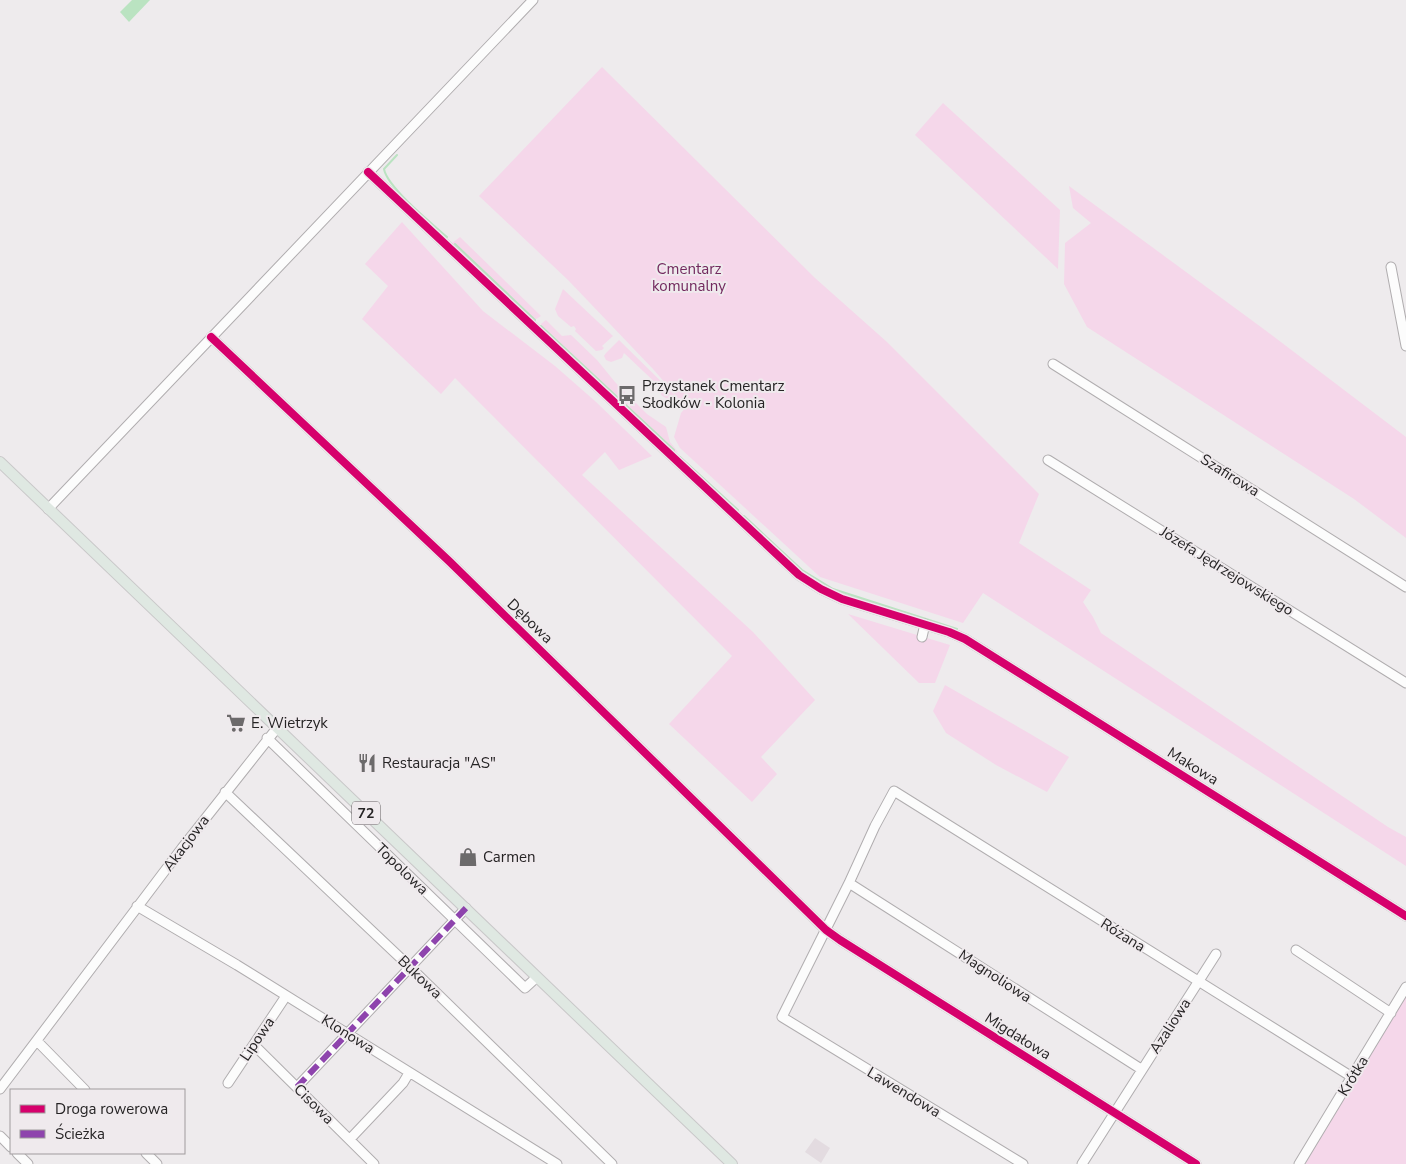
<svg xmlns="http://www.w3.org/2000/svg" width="1406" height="1164" viewBox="0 0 1406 1164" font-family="'Nunito Sans',sans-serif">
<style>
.built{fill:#e3dbe0}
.green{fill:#f5d7ea}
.water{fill:#bae3c1}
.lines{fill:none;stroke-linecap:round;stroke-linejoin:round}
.stream{stroke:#bae3c1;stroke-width:2}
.minor-casing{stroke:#b0adaf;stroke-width:11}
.major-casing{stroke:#c9c8c9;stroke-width:12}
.minor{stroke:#fcfcfc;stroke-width:9}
.major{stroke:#dfe8e2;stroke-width:10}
.quiet{stroke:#8e44ad;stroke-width:6;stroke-dasharray:12 6;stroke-linecap:butt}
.cycleway-casing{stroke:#efeaed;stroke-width:11}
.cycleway{stroke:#d6006c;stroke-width:8}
.labels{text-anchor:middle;stroke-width:4;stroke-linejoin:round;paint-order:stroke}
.shield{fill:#efeaed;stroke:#625f61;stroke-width:1}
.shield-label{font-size:14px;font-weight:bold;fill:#262425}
.park-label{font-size:15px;fill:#732a5f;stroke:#efeaed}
.poi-label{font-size:15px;fill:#262425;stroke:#efeaed;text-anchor:start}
.street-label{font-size:15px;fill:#262425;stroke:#efeaed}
</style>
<rect width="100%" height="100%" fill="#eeebed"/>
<path class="built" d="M 815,1138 L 830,1148 L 821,1163 L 805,1152 Z"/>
<path class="green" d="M 602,67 L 815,278 L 887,342 L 1039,494 L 1019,543 L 1091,590 L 1083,602 L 1093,617 L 1101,633 L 1388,827 L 1406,837 L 1406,866 L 983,593 L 963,623 L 820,577 L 680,448 L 674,437 L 681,413 L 686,407 L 653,369 L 568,280 L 479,196 Z
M 943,103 L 1060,210 L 1058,269 L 915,135 Z
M 1069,186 L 1265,330 L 1406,437 L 1406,538 L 1354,499 L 1087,327 L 1064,284 L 1065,243 L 1091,223 L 1073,208 Z
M 402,222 L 483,311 L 555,366 L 595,401 L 652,456 L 619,470 L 605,452 L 582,475 L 753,632 L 815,700 L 761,757 L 777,774 L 752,802 L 669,724 L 732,656 L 455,378 L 441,394 L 362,319 L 388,286 L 365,264 Z
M 460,237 L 541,316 L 533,321 L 452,246 L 452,243 Z
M 563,289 L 613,336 L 602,346 L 604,348 L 602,350 L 596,351 L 575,331 L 576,329 L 574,326 L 571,327 L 558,316 L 555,309 Z
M 546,320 L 562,336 L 571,335 L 597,360 L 615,382 L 625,392 L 623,395 L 628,399 L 631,398 L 647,414 L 666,427 L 670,442 L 678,452 L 673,453 L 541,328 L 541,324 Z
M 619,340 L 682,402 L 678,406 L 661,395 L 662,389 L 624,353 L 622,358 L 611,362 L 606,360 L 604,356 L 606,353 Z
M 848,614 L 950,645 L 935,683 L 919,683 Z
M 945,685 L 1027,732 L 1069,757 L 1047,792 L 996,765 L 946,733 L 933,711 Z
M 1406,996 L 1406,1164 L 1305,1164 Z"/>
<path class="water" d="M 132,0 L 150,0 L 129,22 L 120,12 Z"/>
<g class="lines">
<path class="stream" d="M 397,155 L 384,169 C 387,187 432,224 447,237
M 455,244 L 535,320
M 541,326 L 674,450
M 680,457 L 738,510
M 744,516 L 802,570 L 833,589 L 957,629"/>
<g class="minor-casing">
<path id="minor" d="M 368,172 L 799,575 L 821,589 L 842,599 L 949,632 L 965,639 L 1406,916
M 1391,267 L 1406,346
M 211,337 L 450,562 L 826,930 L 840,940 L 1196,1164
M 1053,364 L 1406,587
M 1048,460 L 1406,683
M 48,509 L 533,0
M 922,637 L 925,624
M 267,738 L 525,988 L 537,977
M 225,792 L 410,967 L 612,1164
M 849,883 L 1141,1069
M 137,906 L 237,965 L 557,1164
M 1296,950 L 1391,1013
M 37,1041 L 85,1090
M 254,1045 L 374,1164
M 228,1083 L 286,996
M 297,1087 L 466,908
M 0,1089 L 182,848 L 277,728
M 0,1136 L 11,1147
M 350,1139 L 403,1083 L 409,1073
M 17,1153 L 28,1164
M 146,1153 L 157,1164
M 1023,1164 L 782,1017 L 849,883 L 875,826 L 894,791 L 1352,1077
M 1082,1164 L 1216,954
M 1299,1164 L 1406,987"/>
</g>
<g class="major-casing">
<path id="major" d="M 0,462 L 732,1164"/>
</g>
<use href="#minor" class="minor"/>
<use href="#major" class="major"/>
<path class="quiet" d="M 297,1087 L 466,908"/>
<g class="cycleway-casing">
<path id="cycleway" d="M 368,172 L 799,575 L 821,589 L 842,599 L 949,632 L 965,639 L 1406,916
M 211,337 L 450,562 L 826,930 L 840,940 L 1196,1164"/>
</g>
<use href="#cycleway" class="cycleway"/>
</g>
<defs>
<g id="bus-bare" transform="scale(1.5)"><path d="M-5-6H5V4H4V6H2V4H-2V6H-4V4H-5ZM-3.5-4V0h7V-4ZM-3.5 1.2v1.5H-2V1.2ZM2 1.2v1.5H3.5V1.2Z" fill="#6c6a6b" stroke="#efeaed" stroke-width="2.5" paint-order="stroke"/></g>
<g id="supermarket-bare" transform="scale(1.5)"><path d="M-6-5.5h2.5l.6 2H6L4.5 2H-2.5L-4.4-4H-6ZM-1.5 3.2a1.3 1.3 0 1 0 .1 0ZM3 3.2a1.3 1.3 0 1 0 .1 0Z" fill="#6c6a6b" stroke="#efeaed" stroke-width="2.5" paint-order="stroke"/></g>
<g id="restaurant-bare" transform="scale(1.5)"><path d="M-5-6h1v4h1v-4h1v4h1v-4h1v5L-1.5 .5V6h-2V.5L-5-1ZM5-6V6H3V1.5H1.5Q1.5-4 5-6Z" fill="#6c6a6b" stroke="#efeaed" stroke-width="2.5" paint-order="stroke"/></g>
<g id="shop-bare" transform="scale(1.5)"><path d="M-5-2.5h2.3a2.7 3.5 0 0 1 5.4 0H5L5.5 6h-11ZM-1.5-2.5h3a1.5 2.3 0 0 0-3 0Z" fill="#6c6a6b" stroke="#efeaed" stroke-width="2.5" paint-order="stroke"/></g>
</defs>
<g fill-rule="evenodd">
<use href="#bus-bare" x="627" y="395"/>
<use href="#supermarket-bare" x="236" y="723"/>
<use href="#restaurant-bare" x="367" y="763"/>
<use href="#shop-bare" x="468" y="857"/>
</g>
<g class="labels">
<rect class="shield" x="352" y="801.5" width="28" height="23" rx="4"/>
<g class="shield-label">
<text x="366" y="818">72</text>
</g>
<g class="park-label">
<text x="689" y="274">Cmentarz<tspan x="689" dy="17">komunalny</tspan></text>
</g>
<g class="poi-label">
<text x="642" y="391">Przystanek Cmentarz<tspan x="642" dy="17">Słodków - Kolonia</tspan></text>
<text x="251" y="728">E. Wietrzyk</text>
<text x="382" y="768">Restauracja "AS"</text>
<text x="483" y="862">Carmen</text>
</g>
<g class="street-label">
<text transform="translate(1230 475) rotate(32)" y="5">Szafirowa</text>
<text transform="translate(1227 571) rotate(32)" y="5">Józefa Jędrzejowskiego</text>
<text transform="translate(530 621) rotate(44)" y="5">Dębowa</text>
<text transform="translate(1193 766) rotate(32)" y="5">Makowa</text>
<text transform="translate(186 843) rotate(-53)" y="5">Akacjowa</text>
<text transform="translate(402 869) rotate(44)" y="5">Topolowa</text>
<text transform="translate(1123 935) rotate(32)" y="5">Różana</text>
<text transform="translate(995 976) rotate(33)" y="5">Magnoliowa</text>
<text transform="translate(420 977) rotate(44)" y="5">Bukowa</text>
<text transform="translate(1170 1026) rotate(-57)" y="5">Azaliowa</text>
<text transform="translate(348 1034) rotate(32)" y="5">Klonowa</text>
<text transform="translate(1018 1036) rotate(32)" y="5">Migdałowa</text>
<text transform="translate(257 1039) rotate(-56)" y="5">Lipowa</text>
<text transform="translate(1353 1076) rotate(-59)" y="5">Krótka</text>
<text transform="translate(904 1092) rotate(31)" y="5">Lawendowa</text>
<text transform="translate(314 1104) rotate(45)" y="5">Cisowa</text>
</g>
</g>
<rect x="10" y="1089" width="175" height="65" fill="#efeaed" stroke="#9f9b9d"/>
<rect x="20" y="1105" width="25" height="8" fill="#d6006c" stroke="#9f9b9d"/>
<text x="55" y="1114" font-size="15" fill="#262425">Droga rowerowa</text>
<rect x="20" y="1130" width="25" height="8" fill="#8e44ad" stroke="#9f9b9d"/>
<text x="55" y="1139" font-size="15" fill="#262425">Ścieżka</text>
</svg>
